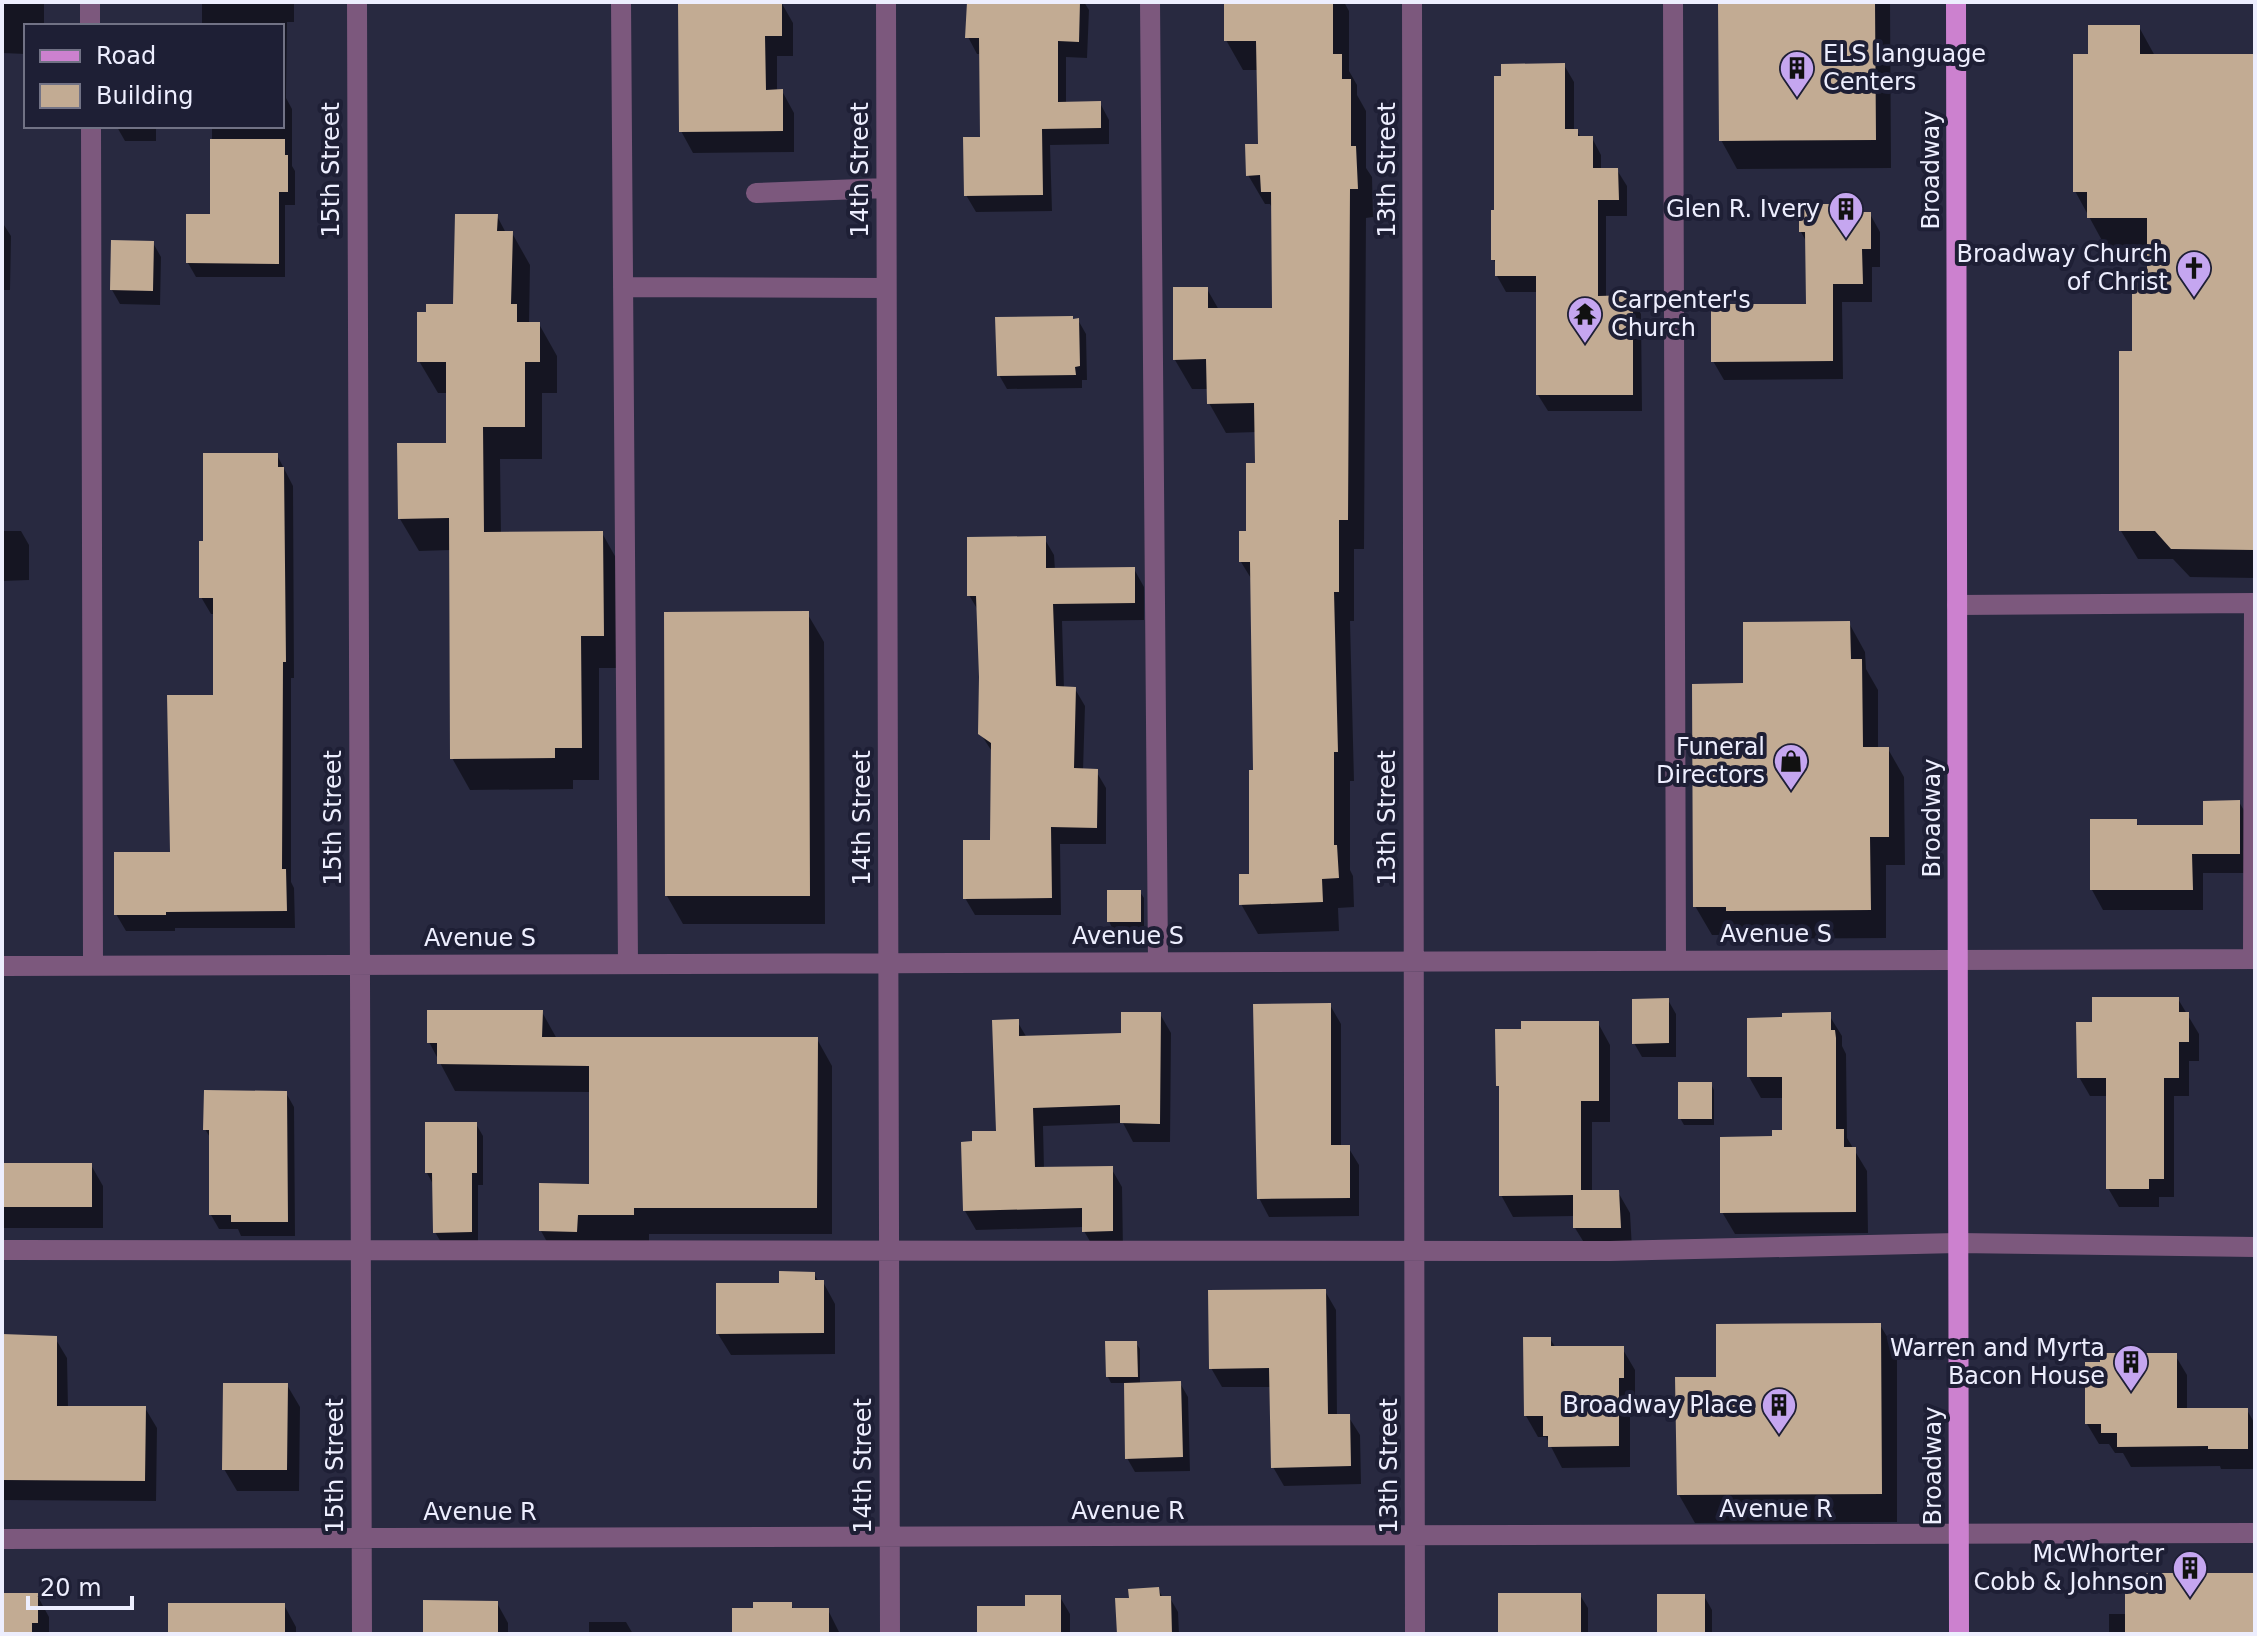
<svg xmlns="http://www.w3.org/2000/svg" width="2257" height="1636" viewBox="0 0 2257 1636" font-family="'DejaVu Sans',sans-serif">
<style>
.shadow{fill:#0007}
.building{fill:#c2ab93}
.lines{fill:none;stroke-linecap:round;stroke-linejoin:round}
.minor{stroke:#7c587d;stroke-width:20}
.major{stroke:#cc81cf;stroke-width:20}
.labels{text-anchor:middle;stroke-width:8;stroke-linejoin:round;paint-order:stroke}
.poi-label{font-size:24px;fill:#edeefe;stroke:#1e1f35;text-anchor:end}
.street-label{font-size:24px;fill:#edeefe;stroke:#1e1f35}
</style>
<rect width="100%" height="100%" fill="#282940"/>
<path class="shadow" d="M 2,2 L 44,3 L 44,26 L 26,26 L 26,54 L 2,53 Z
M 202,2 L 294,2 L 294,22 L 287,22 L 286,98 L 292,109 L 292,166 L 295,171 L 295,205 L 285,205 L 285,277 L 196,277 L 188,263 L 212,216 L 212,128 L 156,128 L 156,141 L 125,141 L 117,127 L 282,126 L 282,26 L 202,26 Z
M 781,2 L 793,23 L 793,56 L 777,56 L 777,91 L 782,91 L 794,113 L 794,152 L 693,153 L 681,131 Z
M 969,2 L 1084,2 L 1089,10 L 1087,58 L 1066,57 L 1066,104 L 1100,103 L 1109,120 L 1109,144 L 1050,145 L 1052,211 L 976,212 L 966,195 L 982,139 L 981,54 L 977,54 L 968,37 Z
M 1226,2 L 1344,2 L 1349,11 L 1349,71 L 1357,85 L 1357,95 L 1366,111 L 1366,168 L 1372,177 L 1373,217 L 1366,218 L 1364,549 L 1354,549 L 1354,621 L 1350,621 L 1354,781 L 1350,781 L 1350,870 L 1353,876 L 1354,907 L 1338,908 L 1339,931 L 1258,934 L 1241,904 L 1251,876 L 1255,772 L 1252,580 L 1241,562 L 1248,533 L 1257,465 L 1257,432 L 1226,433 L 1209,403 L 1209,389 L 1192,389 L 1175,360 L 1207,289 L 1219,310 L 1274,310 L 1273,210 L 1270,204 L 1265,204 L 1248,175 L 1261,146 L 1259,70 L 1243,70 L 1226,40 Z
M 1720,2 L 1890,2 L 1891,168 L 1737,169 L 1721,140 Z
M 2139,27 L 2155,56 L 2255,56 L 2255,578 L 2190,577 L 2173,559 L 2138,559 L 2121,531 L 2134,353 L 2149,278 L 2149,246 L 2105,246 L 2075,191 L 2090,56 Z
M 1564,65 L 1574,82 L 1574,131 L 1577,131 L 1581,138 L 1592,138 L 1601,155 L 1601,170 L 1617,170 L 1627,186 L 1627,216 L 1606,216 L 1606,297 L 1632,297 L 1641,314 L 1642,411 L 1548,411 L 1538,395 L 1538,292 L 1506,292 L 1497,276 L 1497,265 L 1493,259 L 1496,212 Z
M 1843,206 L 1848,214 L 1870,214 L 1880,232 L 1880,267 L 1872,267 L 1872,302 L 1842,302 L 1843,379 L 1724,380 L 1713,361 L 1808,306 L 1807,243 L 1801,232 Z
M 497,216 L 506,233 L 512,233 L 530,265 L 529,324 L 539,324 L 557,356 L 557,393 L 542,393 L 542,459 L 500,459 L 501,534 L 602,533 L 620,565 L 621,668 L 599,668 L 599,780 L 573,780 L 573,789 L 470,790 L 452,758 L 451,550 L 419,551 L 400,519 L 448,445 L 448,393 L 438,393 L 419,361 L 455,306 Z
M 2,222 L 11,236 L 10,290 L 2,290 Z
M 153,243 L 161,257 L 160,305 L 120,304 L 112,290 Z
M 1078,320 L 1086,334 L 1087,380 L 1082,380 L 1082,388 L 1007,389 L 999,375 L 1073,321 Z
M 277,455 L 293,486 L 294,678 L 291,678 L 291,882 L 294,888 L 295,928 L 175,928 L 175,931 L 126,931 L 116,914 L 172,854 L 215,697 L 215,614 L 211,614 L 201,597 Z
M 2,531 L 21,531 L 29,545 L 29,580 L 2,581 Z
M 1044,538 L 1054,555 L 1055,570 L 1134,569 L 1144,587 L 1144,620 L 1062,621 L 1064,689 L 1075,689 L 1085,706 L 1083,771 L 1096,771 L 1106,788 L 1106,844 L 1060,844 L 1061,915 L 975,915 L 965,898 L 992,842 L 993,753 L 980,733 L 979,612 L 969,595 Z
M 807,613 L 824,642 L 825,924 L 683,924 L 667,896 Z
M 1849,623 L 1865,652 L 1866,669 L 1878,690 L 1878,749 L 1888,749 L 1904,777 L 1905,865 L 1886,865 L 1886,938 L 1744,939 L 1742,935 L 1712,935 L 1695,906 L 1745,685 Z
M 2239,802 L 2251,822 L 2251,873 L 2203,873 L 2203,910 L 2103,910 L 2092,890 L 2136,821 L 2139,827 L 2205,827 Z
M 1140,892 L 1144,898 L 1144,928 L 1112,928 L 1109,921 Z
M 2178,999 L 2199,1034 L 2199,1061 L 2189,1061 L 2189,1096 L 2174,1096 L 2174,1197 L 2159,1197 L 2159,1207 L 2119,1207 L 2108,1188 L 2108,1096 L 2090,1096 L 2079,1077 L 2094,1024 Z
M 1668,1000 L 1676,1014 L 1676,1057 L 1642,1057 L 1634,1043 Z
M 1330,1005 L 1341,1024 L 1341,1147 L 1348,1147 L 1359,1165 L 1359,1216 L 1269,1217 L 1259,1198 Z
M 542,1012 L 557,1039 L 817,1039 L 832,1066 L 832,1234 L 649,1234 L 649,1242 L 556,1258 L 541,1231 L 591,1186 L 591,1092 L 455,1091 L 429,1042 Z
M 1160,1014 L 1171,1033 L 1170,1142 L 1133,1142 L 1123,1123 L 1043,1126 L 1044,1169 L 1111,1168 L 1122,1187 L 1123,1250 L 1095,1250 L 1084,1231 L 1084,1227 L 976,1230 L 965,1211 L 974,1143 L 998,1132 L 1017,1021 L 1027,1038 L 1123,1034 Z
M 1829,1015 L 1842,1036 L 1842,1046 L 1846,1054 L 1847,1138 L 1867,1171 L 1868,1233 L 1735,1234 L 1722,1212 L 1774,1138 L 1784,1132 L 1784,1098 L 1761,1098 L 1749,1077 Z
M 1598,1023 L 1610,1045 L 1610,1122 L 1592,1122 L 1592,1192 L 1618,1192 L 1630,1213 L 1632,1249 L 1588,1249 L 1575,1228 L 1575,1216 L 1513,1217 L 1501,1195 L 1501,1090 L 1498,1085 L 1523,1031 Z
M 1711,1084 L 1714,1090 L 1714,1125 L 1684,1125 L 1680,1118 Z
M 286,1093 L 294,1107 L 295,1236 L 241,1236 L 238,1229 L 219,1229 L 211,1215 L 211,1139 L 205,1129 Z
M 476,1124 L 483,1136 L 483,1185 L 478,1185 L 478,1244 L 442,1244 L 435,1232 L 434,1186 L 427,1173 Z
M 2,1165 L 91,1165 L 103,1186 L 103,1228 L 2,1228 Z
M 814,1274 L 819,1282 L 823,1282 L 835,1304 L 835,1354 L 731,1355 L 718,1334 L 781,1285 Z
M 1325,1291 L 1336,1310 L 1337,1416 L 1348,1416 L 1360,1435 L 1361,1484 L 1284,1486 L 1273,1467 L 1271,1387 L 1222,1387 L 1211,1368 Z
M 1880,1325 L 1897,1353 L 1897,1522 L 1695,1523 L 1679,1495 L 1718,1379 Z
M 2,1336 L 55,1338 L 67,1358 L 68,1408 L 145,1408 L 157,1428 L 156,1501 L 2,1500 Z
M 1550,1339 L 1556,1348 L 1622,1348 L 1635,1370 L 1635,1399 L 1630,1399 L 1630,1467 L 1562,1468 L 1546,1437 L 1538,1437 L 1526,1416 Z
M 1136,1343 L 1140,1349 L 1140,1384 L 1180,1383 L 1188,1397 L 1190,1471 L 1135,1472 L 1127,1458 L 1126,1383 L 1111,1383 L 1108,1377 Z
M 2175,1355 L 2187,1375 L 2187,1410 L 2247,1410 L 2255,1424 L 2255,1469 L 2221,1469 L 2220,1466 L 2131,1467 L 2123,1453 L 2115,1453 L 2109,1444 L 2099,1444 L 2087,1424 Z
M 287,1385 L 300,1407 L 299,1491 L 237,1491 L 224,1469 Z
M 2255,1575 L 2255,1634 L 2109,1634 L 2109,1614 L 2127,1614 Z
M 1158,1589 L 1163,1598 L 1170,1598 L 1178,1612 L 1179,1634 L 1119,1634 L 1131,1599 Z
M 2,1595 L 37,1595 L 49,1617 L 49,1634 L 2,1634 Z
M 1580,1595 L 1588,1608 L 1588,1634 L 1501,1634 Z
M 1704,1596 L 1712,1610 L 1712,1634 L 1659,1634 Z
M 1060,1597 L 1070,1614 L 1070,1634 L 979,1634 L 1027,1608 Z
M 497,1603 L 508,1623 L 508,1634 L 425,1634 Z
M 791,1604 L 794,1610 L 828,1610 L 840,1634 L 734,1634 L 755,1610 Z
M 284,1605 L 296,1627 L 296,1634 L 170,1634 Z
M 589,1622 L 626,1622 L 633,1634 L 589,1634 Z"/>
<path class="building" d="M 678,2 L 782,2 L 782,36 L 765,36 L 766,90 L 783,89 L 783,131 L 679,132 Z
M 967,2 L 1080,2 L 1079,42 L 1058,41 L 1058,102 L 1101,101 L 1101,128 L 1042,129 L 1043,195 L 964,196 L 963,137 L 980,137 L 979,38 L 965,38 Z
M 1224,2 L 1333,2 L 1333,54 L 1342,54 L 1342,79 L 1351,79 L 1351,146 L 1356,146 L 1358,189 L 1350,189 L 1348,520 L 1339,520 L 1339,592 L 1334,592 L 1338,752 L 1334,752 L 1334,845 L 1337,845 L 1339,878 L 1322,879 L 1323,902 L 1239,905 L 1239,874 L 1249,874 L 1249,770 L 1253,770 L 1250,562 L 1239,562 L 1239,531 L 1246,531 L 1246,463 L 1255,463 L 1254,403 L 1207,404 L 1206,359 L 1173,360 L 1173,287 L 1208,287 L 1208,308 L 1272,308 L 1271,192 L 1261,192 L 1260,175 L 1246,176 L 1245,144 L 1258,144 L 1256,41 L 1224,41 Z
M 1718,2 L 1875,2 L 1876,140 L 1719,141 Z
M 2088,25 L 2140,25 L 2140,54 L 2255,54 L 2255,550 L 2171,549 L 2155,531 L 2119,531 L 2119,351 L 2132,351 L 2132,276 L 2147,276 L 2147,218 L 2087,218 L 2087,192 L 2073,192 L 2073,54 L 2088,54 Z
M 1565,63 L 1565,129 L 1578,129 L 1578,136 L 1593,136 L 1593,168 L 1618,168 L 1619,200 L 1598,200 L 1598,296 L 1633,295 L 1633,395 L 1536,395 L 1536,276 L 1495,276 L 1495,260 L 1491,260 L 1491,210 L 1494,210 L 1494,76 L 1501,76 L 1501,64 Z
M 210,139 L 285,139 L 285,155 L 288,155 L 288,192 L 279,192 L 279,264 L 186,263 L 186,214 L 210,214 Z
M 1799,204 L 1844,204 L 1844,212 L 1871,212 L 1871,249 L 1862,249 L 1863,284 L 1833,284 L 1833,361 L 1711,362 L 1711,304 L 1806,304 L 1805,232 L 1799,232 Z
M 455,214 L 498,214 L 497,231 L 513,231 L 511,304 L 517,304 L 517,322 L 540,322 L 540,362 L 525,362 L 525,427 L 483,427 L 484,532 L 603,531 L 604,636 L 581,636 L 582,748 L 555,748 L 555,758 L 450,759 L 449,518 L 398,519 L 397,443 L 446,443 L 446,362 L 417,362 L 417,312 L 426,312 L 426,304 L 453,304 Z
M 111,240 L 154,241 L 153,291 L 110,290 Z
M 1073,316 L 1073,319 L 1079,318 L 1080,366 L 1075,367 L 1076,375 L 997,376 L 995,317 Z
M 203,453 L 278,453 L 278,467 L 284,467 L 286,662 L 283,662 L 282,869 L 286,869 L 287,911 L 166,912 L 166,915 L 114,915 L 114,852 L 170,852 L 167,695 L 213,695 L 213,598 L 199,598 L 199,541 L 203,541 Z
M 1046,536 L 1046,568 L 1135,567 L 1135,603 L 1053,604 L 1056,686 L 1076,687 L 1074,768 L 1098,769 L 1097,828 L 1051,827 L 1052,898 L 963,899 L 963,840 L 990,840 L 991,743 L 978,734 L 979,677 L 976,596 L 967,596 L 967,537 Z
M 809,611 L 810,896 L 665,896 L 664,612 Z
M 1850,621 L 1851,659 L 1862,659 L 1863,747 L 1889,747 L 1889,837 L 1870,837 L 1871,910 L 1726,911 L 1726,907 L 1693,907 L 1692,684 L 1743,683 L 1743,622 Z
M 2240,800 L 2240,854 L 2192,854 L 2193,890 L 2090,890 L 2090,819 L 2137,819 L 2137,825 L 2203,825 L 2203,801 Z
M 1107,890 L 1141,890 L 1141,922 L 1107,922 Z
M 2092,997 L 2179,997 L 2179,1012 L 2189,1012 L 2189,1042 L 2179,1042 L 2179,1078 L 2164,1078 L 2164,1179 L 2149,1179 L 2149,1189 L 2106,1189 L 2106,1078 L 2077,1078 L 2076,1022 L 2092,1022 Z
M 1669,998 L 1669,1043 L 1632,1044 L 1632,999 Z
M 1331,1003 L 1331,1145 L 1350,1145 L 1350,1198 L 1257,1199 L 1253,1004 Z
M 427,1010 L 543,1010 L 542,1037 L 818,1037 L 817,1208 L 634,1208 L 634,1215 L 578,1215 L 577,1232 L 539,1231 L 539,1183 L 589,1184 L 589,1066 L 437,1064 L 437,1043 L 427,1043 Z
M 1121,1012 L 1161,1012 L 1160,1124 L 1120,1123 L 1120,1105 L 1033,1108 L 1035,1167 L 1113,1166 L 1113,1231 L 1082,1232 L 1082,1208 L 963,1211 L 961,1142 L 972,1141 L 972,1131 L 996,1131 L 992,1020 L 1019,1019 L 1019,1036 L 1121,1033 Z
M 1831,1012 L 1831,1030 L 1835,1030 L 1836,1038 L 1836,1129 L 1844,1129 L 1844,1147 L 1856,1147 L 1856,1212 L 1720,1213 L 1720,1137 L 1772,1136 L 1772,1130 L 1782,1130 L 1782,1077 L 1747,1077 L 1747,1018 L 1782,1017 L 1782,1013 Z
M 1521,1021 L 1599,1021 L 1599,1101 L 1581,1101 L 1581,1190 L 1619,1190 L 1621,1228 L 1573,1228 L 1573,1195 L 1499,1196 L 1499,1086 L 1496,1086 L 1495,1029 L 1521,1029 Z
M 1678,1082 L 1712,1082 L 1712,1119 L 1678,1119 Z
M 204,1090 L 287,1091 L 288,1222 L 231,1222 L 231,1215 L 209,1215 L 209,1130 L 203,1130 Z
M 425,1122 L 477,1122 L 477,1173 L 472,1173 L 472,1232 L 433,1233 L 432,1173 L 425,1173 Z
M 2,1163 L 92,1163 L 92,1207 L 2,1207 Z
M 779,1271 L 815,1272 L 815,1280 L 824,1280 L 824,1333 L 716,1334 L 716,1283 L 779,1283 Z
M 1326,1289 L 1328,1414 L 1350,1414 L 1351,1466 L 1271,1468 L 1269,1368 L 1209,1369 L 1208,1290 Z
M 1881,1323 L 1882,1494 L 1677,1495 L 1675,1377 L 1716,1377 L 1716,1324 Z
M 2,1334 L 57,1336 L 57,1406 L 146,1406 L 145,1481 L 2,1480 Z
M 1523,1337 L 1551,1337 L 1551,1346 L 1624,1346 L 1624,1378 L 1619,1378 L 1619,1446 L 1548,1447 L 1548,1436 L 1543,1436 L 1543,1416 L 1524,1416 Z
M 1105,1341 L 1137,1341 L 1138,1377 L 1106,1377 Z
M 2100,1353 L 2177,1353 L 2177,1408 L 2248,1408 L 2248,1449 L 2208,1449 L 2208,1446 L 2117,1447 L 2117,1433 L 2101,1433 L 2101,1424 L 2085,1424 L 2085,1362 L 2100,1362 Z
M 1181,1381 L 1183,1457 L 1125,1459 L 1124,1383 Z
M 223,1383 L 288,1383 L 287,1470 L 222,1470 Z
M 2137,1573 L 2255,1573 L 2255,1634 L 2125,1634 L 2125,1586 L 2137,1586 Z
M 1159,1587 L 1160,1596 L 1171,1596 L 1172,1634 L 1117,1634 L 1115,1598 L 1129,1598 L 1128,1589 Z
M 2,1593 L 38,1593 L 38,1623 L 32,1623 L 32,1634 L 2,1634 Z
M 1498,1593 L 1581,1593 L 1581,1634 L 1498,1634 Z
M 1657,1594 L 1705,1594 L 1705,1634 L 1657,1634 Z
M 1025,1595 L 1061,1595 L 1061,1632 L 1056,1632 L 1056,1634 L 977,1634 L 977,1606 L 1025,1606 Z
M 423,1600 L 498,1601 L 498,1634 L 423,1634 Z
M 753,1602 L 792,1602 L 792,1608 L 829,1608 L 829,1634 L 732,1634 L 732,1608 L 753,1608 Z
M 168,1603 L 285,1603 L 285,1634 L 168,1634 Z"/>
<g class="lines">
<path class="minor" d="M 90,2 L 90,26
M 357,2 L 362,1634
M 621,2 L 628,963
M 886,2 L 890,1634
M 1150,2 L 1158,962
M 1412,2 L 1415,1634
M 1673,2 L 1676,960
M 91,126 L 93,965
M 756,193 L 886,188
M 623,287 L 886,288
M 1957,605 L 2255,603
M 2253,959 L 2254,603
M 2,966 L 2255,959
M 2,1250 L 1610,1251 L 1957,1243 L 2255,1247
M 2,1539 L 2255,1533"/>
<path class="major" d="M 1956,2 L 1959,1634"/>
</g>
<defs>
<g id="building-pin" transform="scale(1.8)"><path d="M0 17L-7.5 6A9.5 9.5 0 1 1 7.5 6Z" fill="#c5a6f0" stroke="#1e1f35"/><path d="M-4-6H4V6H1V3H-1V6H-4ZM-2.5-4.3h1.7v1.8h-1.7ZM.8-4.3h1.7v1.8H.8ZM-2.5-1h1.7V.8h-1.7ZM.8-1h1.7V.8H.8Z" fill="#111"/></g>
<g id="church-pin" transform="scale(1.8)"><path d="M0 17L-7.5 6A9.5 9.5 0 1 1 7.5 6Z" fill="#c5a6f0" stroke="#1e1f35"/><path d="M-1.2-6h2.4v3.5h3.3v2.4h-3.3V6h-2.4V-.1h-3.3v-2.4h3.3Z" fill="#111"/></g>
<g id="temple-pin" transform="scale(1.8)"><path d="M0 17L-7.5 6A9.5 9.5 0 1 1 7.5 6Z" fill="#c5a6f0" stroke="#1e1f35"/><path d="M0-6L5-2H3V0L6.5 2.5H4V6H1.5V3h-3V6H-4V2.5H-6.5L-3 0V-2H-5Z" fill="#111"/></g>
<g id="shop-pin" transform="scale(1.8)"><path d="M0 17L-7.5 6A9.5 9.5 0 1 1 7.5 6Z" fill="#c5a6f0" stroke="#1e1f35"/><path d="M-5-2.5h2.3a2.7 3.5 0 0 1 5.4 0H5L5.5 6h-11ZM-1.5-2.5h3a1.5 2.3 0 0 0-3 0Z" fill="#111"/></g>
</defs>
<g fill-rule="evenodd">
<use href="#building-pin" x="1797" y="68"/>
<use href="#building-pin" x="1846" y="209"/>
<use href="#church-pin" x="2194" y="268"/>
<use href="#temple-pin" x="1585" y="314"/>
<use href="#shop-pin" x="1791" y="761"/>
<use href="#building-pin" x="2131" y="1362"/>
<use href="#building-pin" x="1779" y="1405"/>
<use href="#building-pin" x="2190" y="1568"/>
</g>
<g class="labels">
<g class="poi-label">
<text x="1823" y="62" text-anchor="start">ELS language<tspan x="1823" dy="28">Centers</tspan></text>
<text x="1820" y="217">Glen R. Ivery</text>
<text x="2168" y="262">Broadway Church<tspan x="2168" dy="28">of Christ</tspan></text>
<text x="1611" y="308" text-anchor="start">Carpenter's<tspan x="1611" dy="28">Church</tspan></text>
<text x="1765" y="755">Funeral<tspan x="1765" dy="28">Directors</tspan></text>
<text x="2105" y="1356">Warren and Myrta<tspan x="2105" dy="28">Bacon House</tspan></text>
<text x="1753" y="1413">Broadway Place</text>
<text x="2164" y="1562">McWhorter<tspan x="2164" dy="28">Cobb &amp; Johnson</tspan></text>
</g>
<g class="street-label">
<text transform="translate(331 170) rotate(-90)" y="8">15th Street</text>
<text transform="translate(860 170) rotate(-90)" y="8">14th Street</text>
<text transform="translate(1387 170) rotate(-90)" y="8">13th Street</text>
<text transform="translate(1931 170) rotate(-90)" y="8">Broadway</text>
<text transform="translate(333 818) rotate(-90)" y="8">15th Street</text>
<text transform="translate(862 818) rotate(-90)" y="8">14th Street</text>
<text transform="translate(1387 818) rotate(-90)" y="8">13th Street</text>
<text transform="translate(1932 818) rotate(-90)" y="8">Broadway</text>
<text x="1776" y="942">Avenue S</text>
<text x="1128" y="944">Avenue S</text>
<text x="480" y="946">Avenue S</text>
<text transform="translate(335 1466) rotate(-90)" y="8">15th Street</text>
<text transform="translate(863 1466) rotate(-90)" y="8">14th Street</text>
<text transform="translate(1389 1466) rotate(-90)" y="8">13th Street</text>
<text transform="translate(1933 1466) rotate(-90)" y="8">Broadway</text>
<text x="1776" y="1517">Avenue R</text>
<text x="1128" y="1519">Avenue R</text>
<text x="480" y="1520">Avenue R</text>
</g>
</g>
<rect width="2257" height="1636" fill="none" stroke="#edeefe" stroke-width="8"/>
<rect x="24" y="24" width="260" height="104" fill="#1e1f35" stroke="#717285" stroke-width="2"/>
<rect x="40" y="50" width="40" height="12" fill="#cc81cf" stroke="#717285" stroke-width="2"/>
<text x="96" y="64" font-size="24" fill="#edeefe">Road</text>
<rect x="40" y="84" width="40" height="24" fill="#c2ab93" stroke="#717285" stroke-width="2"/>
<text x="96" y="104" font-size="24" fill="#edeefe">Building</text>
<path d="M28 1596v12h104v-12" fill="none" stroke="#edeefe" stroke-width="4"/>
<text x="40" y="1596" font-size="24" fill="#edeefe" stroke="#1e1f35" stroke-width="6" paint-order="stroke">20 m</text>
</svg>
